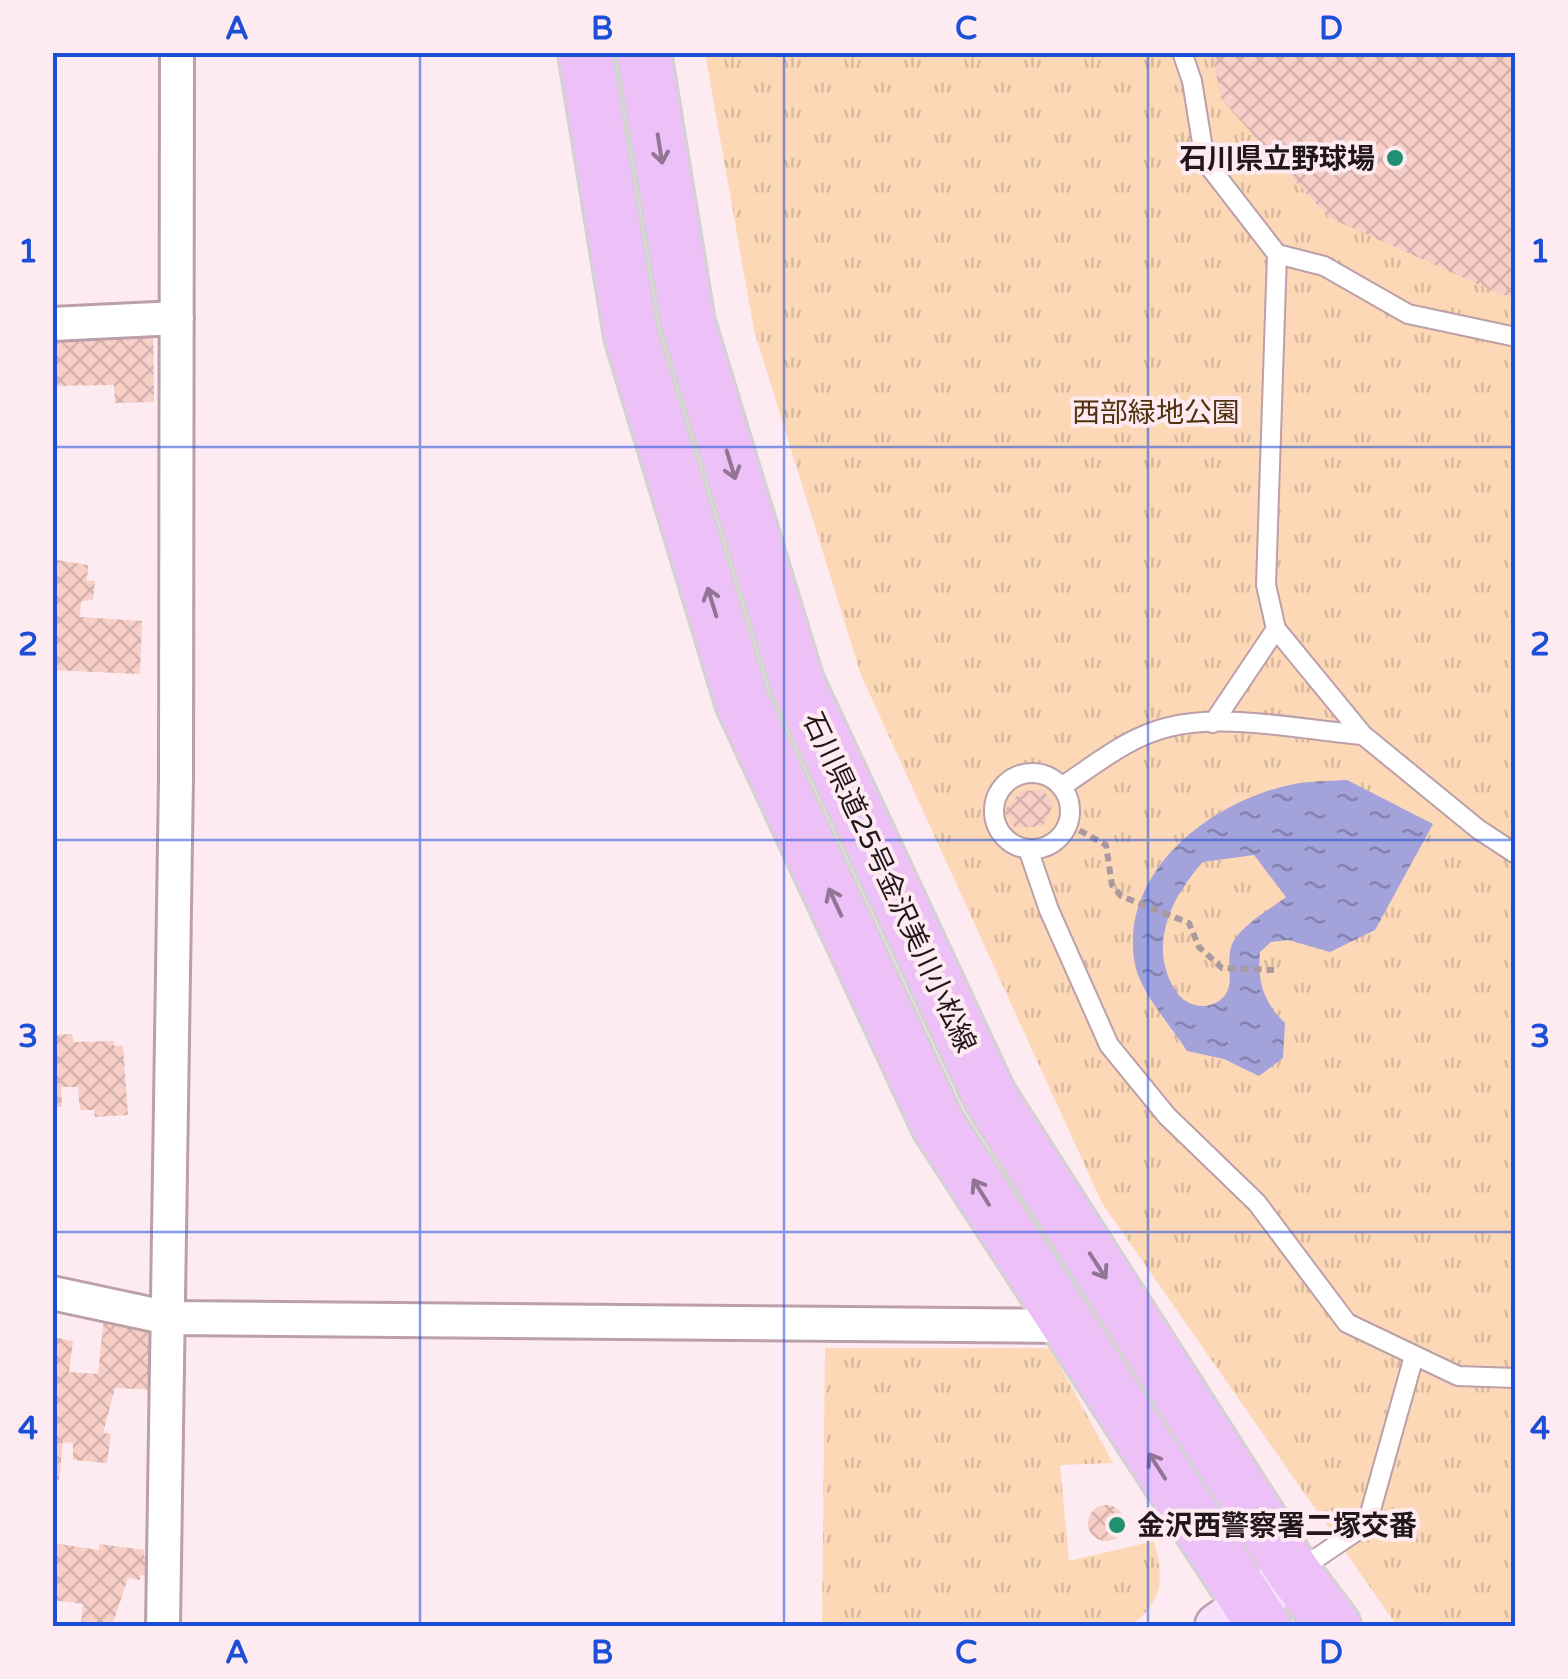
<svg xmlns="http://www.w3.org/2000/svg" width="1568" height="1679" viewBox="0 0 1568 1679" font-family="'Varela Round','Noto Sans JP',sans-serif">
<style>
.park{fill:url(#park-tufts)}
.water{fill:url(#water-ripples);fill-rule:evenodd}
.building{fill:url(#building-cross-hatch)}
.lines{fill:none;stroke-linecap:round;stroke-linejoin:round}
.service-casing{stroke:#bb9fa9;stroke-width:22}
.minor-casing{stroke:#bb9fa9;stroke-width:38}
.secondary-casing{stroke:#bb9fa9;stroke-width:50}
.primary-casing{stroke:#d3d1d1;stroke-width:58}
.path{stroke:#aa9aa0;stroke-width:6;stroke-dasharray:8 5;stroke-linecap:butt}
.service{stroke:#fff;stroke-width:18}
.minor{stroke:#fff;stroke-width:32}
.secondary{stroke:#f6e0fb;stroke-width:45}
.primary{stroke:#edc1f7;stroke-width:52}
.oneway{stroke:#927494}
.grid{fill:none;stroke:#1d4ed8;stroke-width:2.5;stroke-opacity:0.55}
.poi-dot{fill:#219071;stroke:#fdebf1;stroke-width:4}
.labels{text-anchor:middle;stroke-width:8;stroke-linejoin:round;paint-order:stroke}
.poi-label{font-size:28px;font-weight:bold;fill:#22171b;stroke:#fdebf1;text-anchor:end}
.park-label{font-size:28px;fill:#50300d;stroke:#fdebf1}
.street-label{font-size:28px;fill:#22171b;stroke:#fdebf1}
.neatline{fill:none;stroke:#1d4ed8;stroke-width:4}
.grid-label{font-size:32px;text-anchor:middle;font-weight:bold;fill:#1d4ed8}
</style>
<defs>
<pattern id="park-tufts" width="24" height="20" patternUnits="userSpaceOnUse" patternTransform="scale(2.5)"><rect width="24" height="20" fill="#fcd8b7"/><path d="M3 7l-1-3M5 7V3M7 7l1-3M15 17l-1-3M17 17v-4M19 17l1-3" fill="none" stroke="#d8b99d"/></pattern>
<pattern id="water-ripples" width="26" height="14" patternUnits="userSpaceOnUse" patternTransform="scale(2.5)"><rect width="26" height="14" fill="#a3a2da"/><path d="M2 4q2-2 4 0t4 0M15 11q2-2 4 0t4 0" fill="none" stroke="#8483b0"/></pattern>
<pattern id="building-cross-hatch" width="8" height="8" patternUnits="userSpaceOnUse" patternTransform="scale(2.5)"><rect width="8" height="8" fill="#f8cfc7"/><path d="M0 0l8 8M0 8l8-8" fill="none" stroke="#d4b1aa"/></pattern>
</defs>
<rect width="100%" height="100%" fill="#fdebf1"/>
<path class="park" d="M 705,53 L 1515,53 L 1515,1626 L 1397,1626 L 1102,1203 L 861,675 L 754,330 Z
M 825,1348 L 1050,1348 L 1113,1463 L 1060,1465 L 1069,1561 L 1154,1541 C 1164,1580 1164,1599 1131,1626 L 822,1626 Z"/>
<path class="water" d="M 1347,780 L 1433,824 L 1375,930 L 1330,952 L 1288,940 L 1271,942 L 1260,952 C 1257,982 1264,1003 1285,1023 L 1283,1058 L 1259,1076 L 1224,1059 L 1187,1051 C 1170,1024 1138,991 1134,959 C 1122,868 1214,800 1294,784 C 1311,781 1330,781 1347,780 ZM 1254,855 L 1286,897 C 1269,910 1244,923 1233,942 C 1222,964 1242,992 1213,1004 C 1200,1009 1186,1004 1178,994 C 1146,950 1170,898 1203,862 Z"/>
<path class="building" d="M 1212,52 L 1516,52 L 1516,295 L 1502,295 L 1328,217 L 1221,99 Z
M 153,307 L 154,402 L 115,403 L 114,385 L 52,386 L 52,308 Z
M 52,559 L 88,565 L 87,581 L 95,581 L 93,600 L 81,601 L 80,617 L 142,621 L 140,674 L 52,670 Z
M 1044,790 L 1053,805 L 1043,826 L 1015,828 L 1004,811 L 1021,791 Z
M 72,1034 L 74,1042 L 114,1041 L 114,1046 L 123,1046 L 128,1115 L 95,1117 L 94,1110 L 80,1110 L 78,1087 L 61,1087 L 62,1107 L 52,1107 L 52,1035 Z
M 104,1316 L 155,1335 L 154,1390 L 115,1388 L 103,1433 L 111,1434 L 107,1463 L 73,1460 L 73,1443 L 63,1442 L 59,1480 L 52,1479 L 52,1337 L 73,1341 L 69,1372 L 98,1374 Z
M1088 1523a18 18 0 1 1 36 0a18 18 0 1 1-36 0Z
M 52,1543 L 99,1550 L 99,1544 L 144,1550 L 144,1556 L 149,1556 L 147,1575 L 140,1575 L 140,1580 L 128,1578 L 112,1626 L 81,1626 L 83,1604 L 52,1600 Z"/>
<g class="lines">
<g class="service-casing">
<path id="service" d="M 1182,52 L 1192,81 L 1205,161 L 1277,254 L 1324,266 L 1408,314 L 1516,337
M 1277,254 L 1266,585 L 1276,629 L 1363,735 L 1478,829 L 1516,854
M 1213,723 L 1276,629
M994 811a38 38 0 1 1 76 0a38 38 0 1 1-76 0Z
M 1061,787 C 1095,765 1129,736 1169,727 C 1225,713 1305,730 1363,735
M 1028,849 L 1049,910 L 1109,1045 L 1167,1116 L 1257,1203 L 1347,1323 L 1458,1376 L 1516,1378
M 1296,1572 L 1367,1524 L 1414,1356"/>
</g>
<g class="minor-casing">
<path id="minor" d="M 52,324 L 177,318
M 52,1293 L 169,1318 L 1065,1326
M 163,1626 L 176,777 L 177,52"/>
</g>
<g class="secondary-casing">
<path id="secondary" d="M 1218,1626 L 1280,1583"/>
</g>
<g class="primary-casing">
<path id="primary" d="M 585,52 L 631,336 L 742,702 L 938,1125 L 1264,1626
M 644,52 L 688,323 L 797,682 L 990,1097 L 1294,1573 L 1334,1626"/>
</g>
<path class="path" d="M 1068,824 L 1106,845 L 1112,885 L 1121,896 L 1189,923 L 1199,947 L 1222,968 L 1274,970"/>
<use href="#service" class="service"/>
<use href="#minor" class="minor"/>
<use href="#secondary" class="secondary"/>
<use href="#primary" class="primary"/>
</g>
<defs><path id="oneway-shaft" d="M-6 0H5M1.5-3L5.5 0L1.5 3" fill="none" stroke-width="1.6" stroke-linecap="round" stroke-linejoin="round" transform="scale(2.5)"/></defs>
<g class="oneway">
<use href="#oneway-shaft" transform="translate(660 149) rotate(81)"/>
<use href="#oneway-shaft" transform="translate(731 465) rotate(73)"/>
<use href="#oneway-shaft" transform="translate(712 602) rotate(-107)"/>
<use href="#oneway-shaft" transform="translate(835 902) rotate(-115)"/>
<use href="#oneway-shaft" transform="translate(981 1192) rotate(-122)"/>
<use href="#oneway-shaft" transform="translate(1098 1266) rotate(57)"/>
<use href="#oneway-shaft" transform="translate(1157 1466) rotate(-123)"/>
</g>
<path class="grid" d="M 420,52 L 420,1626M 784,52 L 784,1626M 1148,52 L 1148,1626M 52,447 L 1516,447M 52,840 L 1516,840M 52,1232 L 1516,1232"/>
<g class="poi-dot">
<circle cx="1395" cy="158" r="10"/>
<circle cx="1117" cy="1525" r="10"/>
</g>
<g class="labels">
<g class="poi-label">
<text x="1375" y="168">石川県立野球場</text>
<text x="1137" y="1535" text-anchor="start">金沢西警察署二塚交番</text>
</g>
<g class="park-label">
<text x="1156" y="422">西部緑地公園</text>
</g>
<g class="street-label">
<text transform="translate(890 882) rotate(65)" y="10">石川県道25号金沢美川小松線</text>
</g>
</g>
<rect width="1568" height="1679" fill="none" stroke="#fdebf1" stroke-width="110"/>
<rect x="55" y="55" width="1458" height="1569" class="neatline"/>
<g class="grid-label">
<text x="237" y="39">A</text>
<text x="602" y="39">B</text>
<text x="966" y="39">C</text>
<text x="1331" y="39">D</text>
<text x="28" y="262">1</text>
<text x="1540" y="262">1</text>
<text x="28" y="655">2</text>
<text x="1540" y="655">2</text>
<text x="28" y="1047">3</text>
<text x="1540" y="1047">3</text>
<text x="28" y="1439">4</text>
<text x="1540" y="1439">4</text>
<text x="237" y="1663">A</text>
<text x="602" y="1663">B</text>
<text x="966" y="1663">C</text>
<text x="1331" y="1663">D</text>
</g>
</svg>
